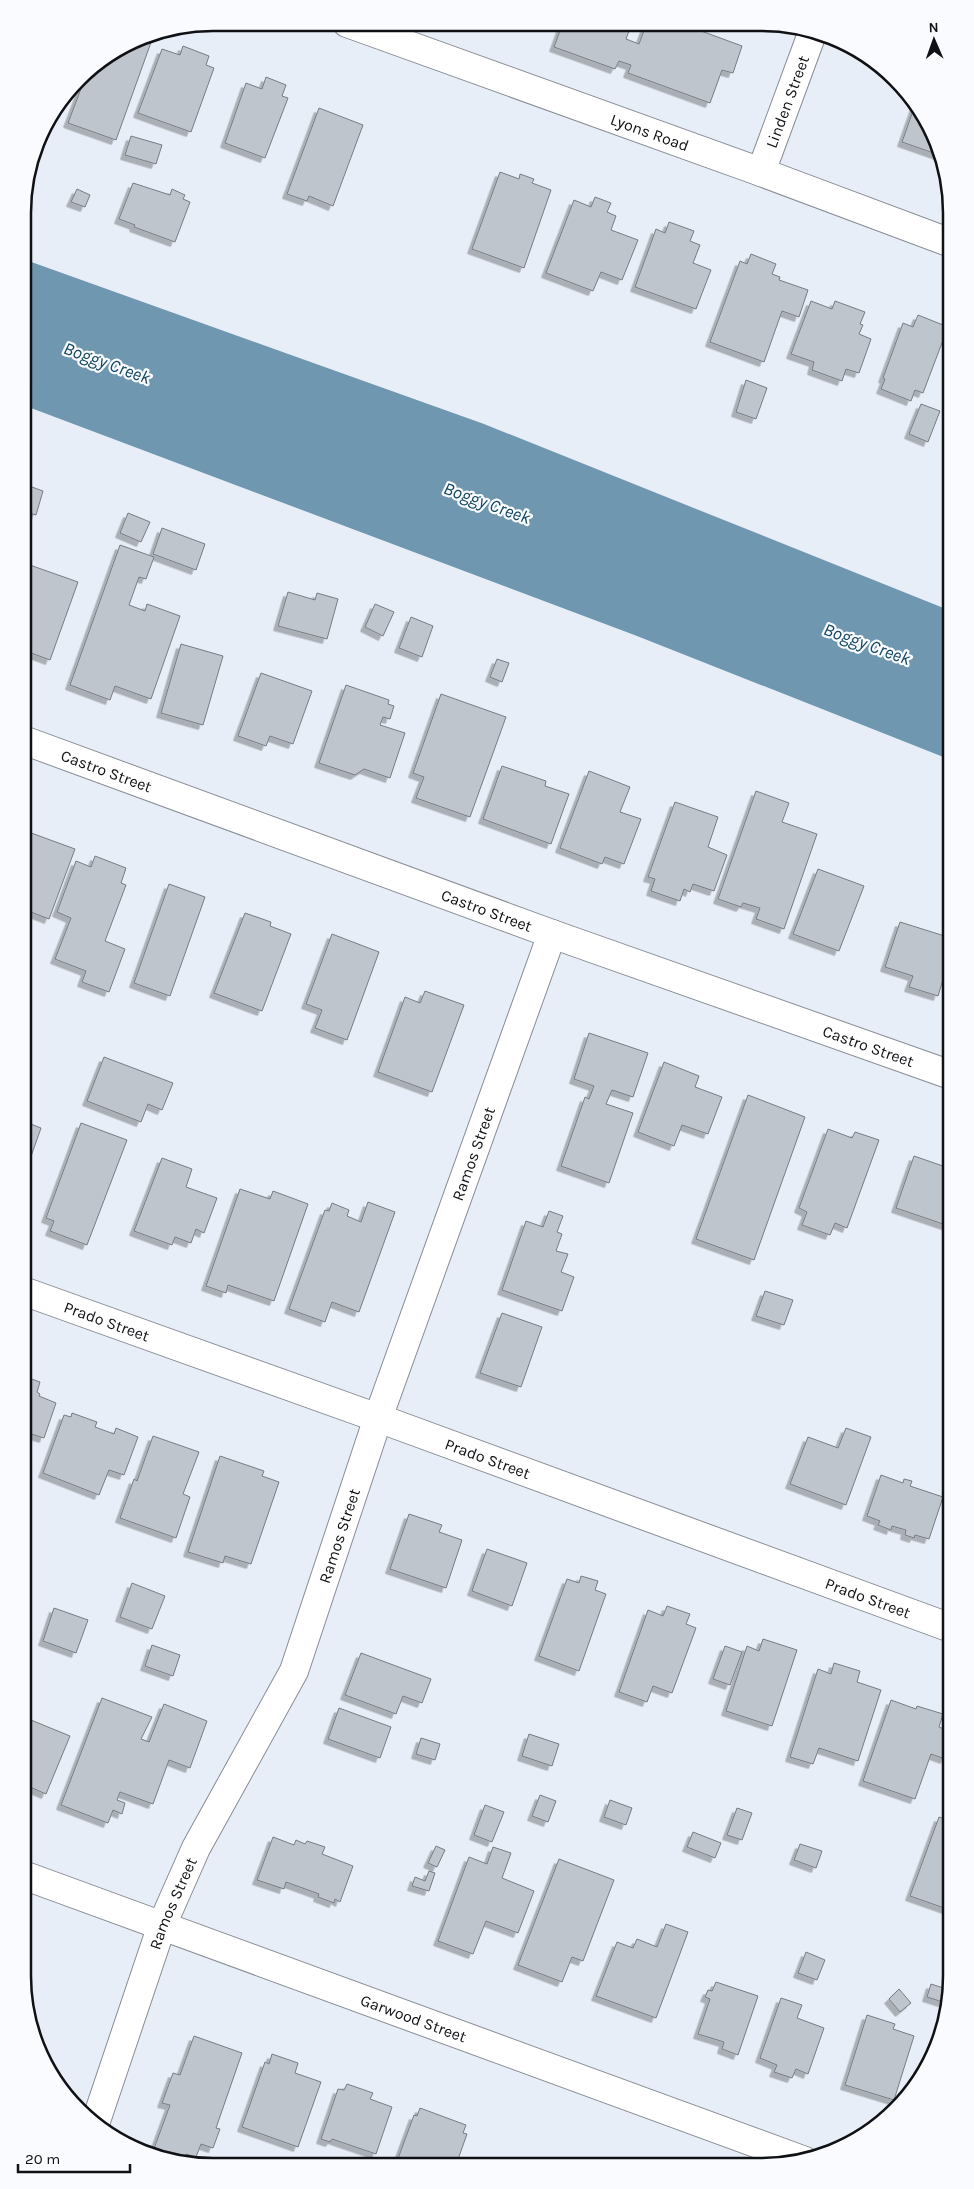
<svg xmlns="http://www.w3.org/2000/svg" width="974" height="2189" viewBox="0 0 974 2189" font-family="Karla,sans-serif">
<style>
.water{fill:#6f97b0}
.building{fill:#bfc5cd;stroke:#777c84;filter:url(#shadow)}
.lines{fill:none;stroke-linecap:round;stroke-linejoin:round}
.minor-casing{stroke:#878d95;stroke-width:30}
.tertiary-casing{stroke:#878d95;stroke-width:30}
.minor{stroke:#fff;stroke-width:28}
.tertiary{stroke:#fff;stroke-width:28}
.labels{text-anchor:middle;stroke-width:4.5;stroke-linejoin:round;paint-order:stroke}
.street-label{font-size:16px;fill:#0f1114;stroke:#f9fbff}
.water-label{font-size:18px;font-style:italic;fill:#124661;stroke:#f9fbff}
.rim{fill:none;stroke:#0f1114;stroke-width:2.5}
</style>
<defs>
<filter id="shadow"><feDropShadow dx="-4.5" dy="4.5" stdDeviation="0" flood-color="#0004"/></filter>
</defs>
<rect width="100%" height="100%" fill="#e8eef7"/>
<path class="water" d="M 23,259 L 484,424 L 951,611 L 951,760 L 637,636 L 23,405 Z"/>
<path class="building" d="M 562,25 L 613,25 L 629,31 L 626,39 L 639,44 L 646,25 L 685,25 L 742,46 L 733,73 L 722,70 L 710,103 L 628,73 L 631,65 L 619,61 L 615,69 L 554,47 Z
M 154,34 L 116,140 L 68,123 L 82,86 L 77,84 L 87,70 L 141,37 Z
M 183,46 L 209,56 L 206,65 L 214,68 L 191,132 L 138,113 L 162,49 L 180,55 Z
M 266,77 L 286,85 L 282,96 L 288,98 L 265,158 L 225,143 L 246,83 L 262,89 Z
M 915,105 L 926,118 L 942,156 L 902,142 Z
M 319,108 L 363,125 L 333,206 L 309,196 L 307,201 L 287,194 Z
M 131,136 L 162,145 L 156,164 L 125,155 Z
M 500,172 L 519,179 L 520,174 L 534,179 L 532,183 L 551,190 L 524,268 L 472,249 Z
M 133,183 L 170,195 L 172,189 L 185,195 L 183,199 L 190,202 L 175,242 L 134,227 L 135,225 L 119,219 Z
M 77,189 L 90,195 L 85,207 L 71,202 Z
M 595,197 L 611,203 L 607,212 L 616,216 L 611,230 L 638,240 L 622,280 L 601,272 L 593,291 L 546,273 L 574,200 L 591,207 Z
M 669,222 L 694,231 L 690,241 L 700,245 L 693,263 L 711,270 L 696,309 L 635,287 L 656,229 L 665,233 Z
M 751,254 L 776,264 L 772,274 L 780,277 L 779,280 L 808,290 L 799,317 L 782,311 L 764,362 L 710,342 L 740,261 L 747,264 Z
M 811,301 L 832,309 L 835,301 L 865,312 L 860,324 L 863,325 L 859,334 L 871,339 L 859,373 L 846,369 L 842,381 L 812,370 L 814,362 L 791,354 Z
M 918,315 L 948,327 L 923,393 L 915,390 L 911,401 L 881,389 L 885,379 L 883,378 L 903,323 L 913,327 Z
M 746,380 L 767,388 L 756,419 L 736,412 Z
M 921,404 L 940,411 L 928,442 L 909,434 Z
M 29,486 L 43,491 L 36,515 L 23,511 Z
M 128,513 L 150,522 L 141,542 L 120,533 Z
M 162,528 L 205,544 L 196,570 L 153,554 Z
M 120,545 L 154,557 L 146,579 L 139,577 L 129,605 L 145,611 L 147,604 L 180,616 L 151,699 L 115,686 L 110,700 L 70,685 Z
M 27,564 L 78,582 L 50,660 L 23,650 L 23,575 Z
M 288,592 L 315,600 L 317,593 L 338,599 L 327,639 L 278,626 Z
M 375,604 L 394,612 L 383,636 L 365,627 Z
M 411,617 L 433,626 L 422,657 L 399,648 Z
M 181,644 L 223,656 L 203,725 L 161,713 Z
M 497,659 L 509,663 L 502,682 L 490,677 Z
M 261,673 L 312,691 L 293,744 L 270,736 L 266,746 L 238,736 Z
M 346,685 L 389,700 L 388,704 L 394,706 L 390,719 L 383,717 L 380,725 L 405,733 L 390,778 L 364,769 L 355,775 L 319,763 Z
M 441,694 L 506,717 L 470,817 L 416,798 L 424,777 L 413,773 Z
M 502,766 L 546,781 L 545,786 L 569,794 L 551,844 L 483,819 Z
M 589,771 L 630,787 L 620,812 L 641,819 L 624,864 L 605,857 L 602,864 L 560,848 Z
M 756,791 L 789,803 L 782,822 L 817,834 L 784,929 L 756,919 L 760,908 L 743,903 L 741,907 L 718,899 Z
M 675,802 L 718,817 L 708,847 L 727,855 L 714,891 L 693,884 L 690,892 L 684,889 L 680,901 L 651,891 L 655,879 L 648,877 Z
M 23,830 L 75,849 L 49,919 L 23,909 Z
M 95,856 L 126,868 L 121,883 L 126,885 L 105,941 L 125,949 L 109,992 L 82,982 L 86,971 L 55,959 L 71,918 L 57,912 L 76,861 L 91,867 Z
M 818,869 L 864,886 L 839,951 L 793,934 Z
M 169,884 L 205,897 L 170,996 L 134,983 Z
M 245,913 L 271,922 L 270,926 L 291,934 L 262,1011 L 214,993 Z
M 900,922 L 951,938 L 951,953 L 938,996 L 909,987 L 913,976 L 885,967 Z
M 332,934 L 379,952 L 347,1040 L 315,1028 L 322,1010 L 306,1004 Z
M 425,991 L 464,1005 L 432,1092 L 378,1072 L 405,997 L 420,1003 Z
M 589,1033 L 648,1053 L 633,1097 L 612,1090 L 606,1104 L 633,1113 L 609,1183 L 561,1166 L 585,1097 L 589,1099 L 594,1086 L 574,1079 Z
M 104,1057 L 173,1083 L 162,1110 L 148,1104 L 141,1122 L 87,1101 Z
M 664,1062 L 699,1076 L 695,1087 L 722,1097 L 708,1134 L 682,1125 L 674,1146 L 638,1132 Z
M 748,1095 L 805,1117 L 754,1260 L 696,1239 Z
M 23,1121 L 41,1128 L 23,1179 Z
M 81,1123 L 127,1140 L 87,1245 L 50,1231 L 54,1221 L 46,1218 Z
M 828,1129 L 852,1138 L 855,1132 L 879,1140 L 847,1228 L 835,1223 L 830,1235 L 802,1225 L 807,1212 L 799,1208 Z
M 914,1156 L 943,1166 L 944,1163 L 951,1165 L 951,1220 L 949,1226 L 896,1208 Z
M 162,1158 L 192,1169 L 186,1187 L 217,1198 L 204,1233 L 196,1229 L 191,1243 L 175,1237 L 172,1245 L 134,1231 Z
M 23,1184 L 31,1187 L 24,1206 L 23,1205 Z
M 240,1189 L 270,1199 L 273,1191 L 308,1204 L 274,1301 L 228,1285 L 226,1293 L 206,1286 Z
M 368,1202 L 395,1212 L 359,1312 L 332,1302 L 325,1322 L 289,1309 L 325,1210 L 329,1211 L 332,1203 L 349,1210 L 347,1216 L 361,1222 Z
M 549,1211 L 563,1216 L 557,1232 L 562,1234 L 556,1251 L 568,1254 L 561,1272 L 574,1277 L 562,1311 L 502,1290 L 526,1221 L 543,1227 Z
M 765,1291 L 793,1300 L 784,1325 L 756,1316 Z
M 502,1313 L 542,1327 L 521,1387 L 480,1373 Z
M 23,1376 L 40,1382 L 37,1392 L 40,1394 L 39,1396 L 56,1403 L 44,1438 L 28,1433 L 23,1447 Z
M 72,1413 L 97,1422 L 95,1427 L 114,1434 L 116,1428 L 138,1437 L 124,1475 L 109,1470 L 99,1495 L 43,1473 L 64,1415 L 71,1417 Z
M 846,1428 L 871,1437 L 846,1505 L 790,1484 L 808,1437 L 838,1448 Z
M 153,1436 L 199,1452 L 183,1494 L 190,1497 L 176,1538 L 120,1518 L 134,1479 L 137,1481 Z
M 220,1456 L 264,1471 L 262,1476 L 279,1482 L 251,1564 L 225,1556 L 223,1563 L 188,1552 Z
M 881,1475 L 903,1483 L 904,1479 L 912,1481 L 910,1486 L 943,1497 L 929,1539 L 915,1535 L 914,1538 L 905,1535 L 906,1530 L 892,1526 L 891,1530 L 878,1525 L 880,1521 L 867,1516 Z
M 409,1514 L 442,1525 L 439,1532 L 462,1540 L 446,1588 L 390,1569 Z
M 487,1549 L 527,1563 L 512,1606 L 472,1591 Z
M 581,1576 L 598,1581 L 595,1590 L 606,1594 L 579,1671 L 539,1656 L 567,1579 L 579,1583 Z
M 132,1583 L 165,1596 L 152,1629 L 120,1617 Z
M 667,1606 L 690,1614 L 686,1624 L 696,1628 L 672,1693 L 653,1686 L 647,1702 L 619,1692 L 648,1610 L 663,1616 Z
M 54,1608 L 88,1620 L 76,1653 L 43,1641 Z
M 763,1639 L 797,1650 L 772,1726 L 726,1711 L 747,1646 L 759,1651 Z
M 152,1645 L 180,1655 L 173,1676 L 145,1666 Z
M 725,1646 L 742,1652 L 730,1685 L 713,1679 Z
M 361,1653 L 431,1679 L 422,1703 L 403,1696 L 396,1714 L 345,1695 Z
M 834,1663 L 860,1671 L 857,1682 L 881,1690 L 858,1761 L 819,1748 L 813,1764 L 790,1757 L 818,1669 L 831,1674 Z
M 102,1698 L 152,1717 L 141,1739 L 149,1742 L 164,1704 L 207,1721 L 190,1768 L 169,1760 L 153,1804 L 120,1792 L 117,1800 L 125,1803 L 122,1814 L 113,1810 L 108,1823 L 61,1805 Z
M 891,1700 L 916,1709 L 917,1706 L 943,1714 L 939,1727 L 951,1732 L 951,1742 L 945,1759 L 931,1754 L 915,1799 L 863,1781 Z
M 339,1708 L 391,1727 L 380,1758 L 328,1739 Z
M 26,1718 L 70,1736 L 46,1794 L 23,1784 L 23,1726 Z
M 529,1734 L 559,1744 L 552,1766 L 522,1756 Z
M 421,1738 L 440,1744 L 435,1760 L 416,1754 Z
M 540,1795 L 556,1801 L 548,1822 L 532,1816 Z
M 610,1800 L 632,1808 L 626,1825 L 604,1817 Z
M 485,1805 L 504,1812 L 492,1842 L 474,1835 Z
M 737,1808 L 752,1813 L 742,1840 L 727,1835 Z
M 939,1817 L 951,1821 L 951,1896 L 947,1909 L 910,1896 Z
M 693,1832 L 721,1843 L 715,1858 L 687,1847 Z
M 273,1837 L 294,1845 L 296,1840 L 305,1844 L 307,1841 L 325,1847 L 322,1854 L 353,1866 L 340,1902 L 335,1899 L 334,1903 L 318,1897 L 319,1894 L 286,1882 L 284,1889 L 257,1880 Z
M 800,1844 L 822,1851 L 816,1868 L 794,1860 Z
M 436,1846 L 445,1850 L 437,1867 L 428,1863 Z
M 493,1847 L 511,1853 L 502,1878 L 534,1891 L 518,1933 L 486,1921 L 473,1954 L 438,1941 L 469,1857 L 487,1864 Z
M 559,1859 L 614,1880 L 583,1961 L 572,1957 L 562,1982 L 518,1965 Z
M 429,1871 L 435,1873 L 429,1891 L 412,1886 L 415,1877 L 425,1881 Z
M 666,1924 L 688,1932 L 656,2018 L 596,1996 L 617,1942 L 633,1948 L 637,1939 L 657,1947 Z
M 806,1952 L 825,1960 L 817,1980 L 798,1973 Z
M 716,1982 L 758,1996 L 738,2055 L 722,2049 L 724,2042 L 698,2034 L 710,1999 L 705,1997 L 708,1990 L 712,1991 Z
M 931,1984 L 950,1990 L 946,2003 L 927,1997 Z
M 899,1989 L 911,2003 L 900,2012 L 889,1999 Z
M 781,1998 L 802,2005 L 797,2018 L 824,2028 L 808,2074 L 796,2069 L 792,2078 L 774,2072 L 777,2065 L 760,2058 Z
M 867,2015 L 895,2024 L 893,2029 L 914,2036 L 894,2100 L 845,2085 Z
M 194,2036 L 242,2053 L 216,2128 L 220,2129 L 213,2148 L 201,2144 L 196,2157 L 186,2154 L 183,2163 L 178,2163 L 152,2154 L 170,2105 L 162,2103 L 173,2073 L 180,2075 Z
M 272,2054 L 298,2063 L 295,2073 L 321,2082 L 298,2147 L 242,2127 L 265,2062 L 269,2064 Z
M 347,2084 L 373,2093 L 370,2099 L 392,2107 L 376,2154 L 332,2139 L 330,2142 L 321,2139 L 338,2089 L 344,2090 Z
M 420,2108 L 466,2125 L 463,2133 L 467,2134 L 456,2165 L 396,2164 L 414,2115 L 417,2116 Z"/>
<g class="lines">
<g class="minor-casing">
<g id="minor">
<path id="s1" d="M 761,172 L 813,31"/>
<path id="s2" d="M 23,740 L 552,934 L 951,1075"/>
<path id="s3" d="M 23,1291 L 378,1418 L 951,1628"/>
<path id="s4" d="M 23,1875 L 805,2161"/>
<path id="s5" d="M 95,2124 L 162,1925 L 196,1848 L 294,1671 L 378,1418 L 552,934"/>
</g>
</g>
<g class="tertiary-casing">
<g id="tertiary">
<path id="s6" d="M 347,23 L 761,172 L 951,243"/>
</g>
</g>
<use href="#minor" class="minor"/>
<use href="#tertiary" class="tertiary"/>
</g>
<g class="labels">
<g class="street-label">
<text dy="6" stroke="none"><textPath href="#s1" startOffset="75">Linden Street</textPath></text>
<text dy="6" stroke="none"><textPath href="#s6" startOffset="322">Lyons Road</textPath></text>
<text dy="6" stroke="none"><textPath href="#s2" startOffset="89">Castro Street</textPath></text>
<text dy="6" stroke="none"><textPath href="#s2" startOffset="494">Castro Street</textPath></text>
<text dy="6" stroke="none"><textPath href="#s2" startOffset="899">Castro Street</textPath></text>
<text dy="6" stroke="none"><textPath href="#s5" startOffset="1044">Ramos Street</textPath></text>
<text dy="6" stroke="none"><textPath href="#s3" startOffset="89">Prado Street</textPath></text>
<text dy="6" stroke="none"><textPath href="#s3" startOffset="494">Prado Street</textPath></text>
<text dy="6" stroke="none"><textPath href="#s5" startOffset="639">Ramos Street</textPath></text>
<text dy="6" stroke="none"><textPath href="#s3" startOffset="899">Prado Street</textPath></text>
<text dy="6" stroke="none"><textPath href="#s5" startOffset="234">Ramos Street</textPath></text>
<text dy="6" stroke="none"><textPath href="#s4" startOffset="416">Garwood Street</textPath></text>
</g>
<g class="water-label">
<text transform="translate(107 363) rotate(20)" y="6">Boggy Creek</text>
<text transform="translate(487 503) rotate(20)" y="6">Boggy Creek</text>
<text transform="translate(867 644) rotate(20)" y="6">Boggy Creek</text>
</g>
</g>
<path d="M0 0H974V2189H0ZM213 31H761A182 182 0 0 1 943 213V1976A182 182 0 0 1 761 2158H213A182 182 0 0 1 31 1976V213A182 182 0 0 1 213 31Z" fill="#f9fbff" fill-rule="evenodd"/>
<path class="rim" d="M213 31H761A182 182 0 0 1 943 213V1976A182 182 0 0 1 761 2158H213A182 182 0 0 1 31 1976V213A182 182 0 0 1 213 31Z"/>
<g transform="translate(934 40) rotate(358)" stroke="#f9fbff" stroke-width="4" paint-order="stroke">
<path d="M0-4L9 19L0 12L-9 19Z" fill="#0f1114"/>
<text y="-8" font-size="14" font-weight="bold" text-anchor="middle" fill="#0f1114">N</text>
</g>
<path d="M18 2164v8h112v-8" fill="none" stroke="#0f1114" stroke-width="2.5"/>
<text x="25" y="2164" font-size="15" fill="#0f1114" stroke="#f9fbff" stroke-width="4" paint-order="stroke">20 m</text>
</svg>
